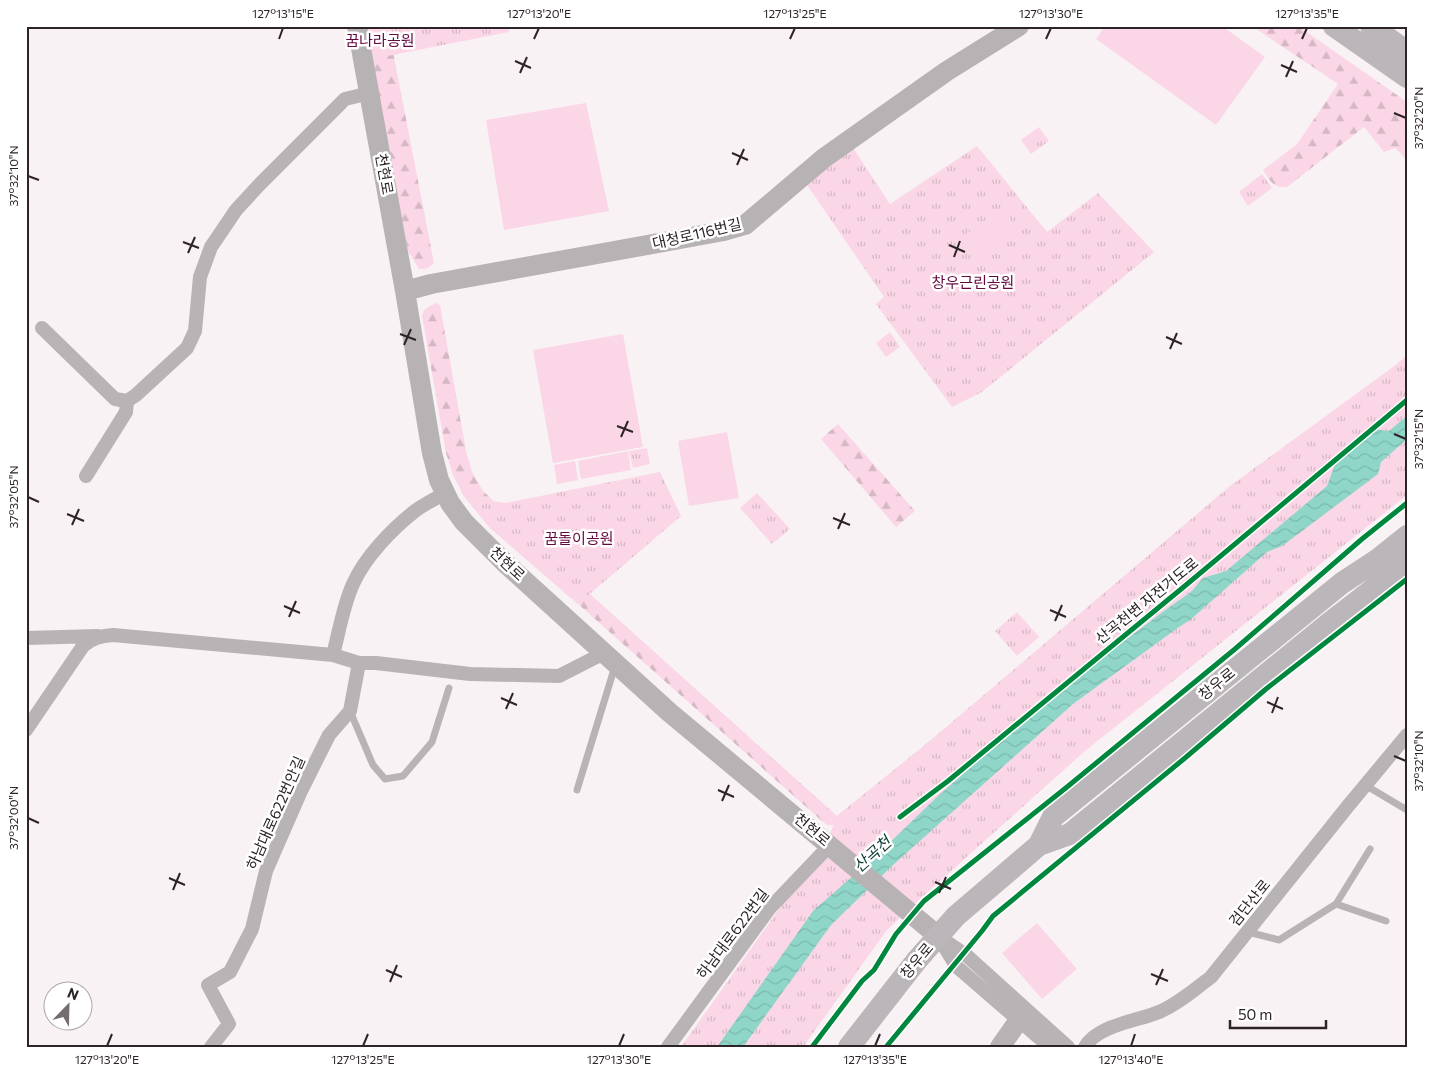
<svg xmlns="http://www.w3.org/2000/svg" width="1433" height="1073" viewBox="0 0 1433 1073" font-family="Commissioner,'Noto Sans KR',sans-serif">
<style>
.forest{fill:url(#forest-firs)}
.park{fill:url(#park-tufts)}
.garden{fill:#fad6e6}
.water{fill:url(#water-waves)}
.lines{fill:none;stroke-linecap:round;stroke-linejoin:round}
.lane{stroke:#b8b3b5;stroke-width:7}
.street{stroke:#b8b3b5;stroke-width:14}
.secondary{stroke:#b7b2b4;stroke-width:20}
.primary{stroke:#bbb6b9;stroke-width:22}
.cycleway-casing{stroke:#fff;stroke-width:8}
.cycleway{stroke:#00873e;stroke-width:5}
.ticks{fill:none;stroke:#2c2427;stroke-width:2}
.labels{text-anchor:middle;stroke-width:5;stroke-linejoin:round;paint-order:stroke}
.park-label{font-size:15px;fill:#640940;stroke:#fff}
.street-label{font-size:15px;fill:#2c2427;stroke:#fff}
.water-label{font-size:16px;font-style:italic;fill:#0b3c34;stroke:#fff}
.neatline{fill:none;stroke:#2c2427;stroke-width:2}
.ticks-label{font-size:12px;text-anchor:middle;fill:#2c2427}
</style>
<defs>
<pattern id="forest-firs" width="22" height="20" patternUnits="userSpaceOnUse" patternTransform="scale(1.25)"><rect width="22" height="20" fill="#fad6e6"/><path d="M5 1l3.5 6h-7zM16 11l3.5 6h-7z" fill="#d6b8c5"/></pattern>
<pattern id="park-tufts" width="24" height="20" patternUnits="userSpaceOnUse" patternTransform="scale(1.25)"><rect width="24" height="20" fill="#fad6e6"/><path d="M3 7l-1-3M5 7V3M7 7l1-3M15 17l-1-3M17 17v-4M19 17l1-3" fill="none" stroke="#d6b8c5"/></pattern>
<pattern id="water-waves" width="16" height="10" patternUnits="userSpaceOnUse" patternTransform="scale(1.25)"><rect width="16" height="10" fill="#8fd6c9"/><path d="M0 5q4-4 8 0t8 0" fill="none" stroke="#7cb8ad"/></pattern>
</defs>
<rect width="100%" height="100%" fill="#f9f2f5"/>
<path class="forest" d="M 363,26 L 388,26 L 434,263 L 426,269 L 419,269 L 408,251 Z
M 1252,26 L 1298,26 L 1407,102 L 1407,160 L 1395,148 L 1384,152 L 1364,127 L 1287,187 C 1274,189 1269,180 1263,170 L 1297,144 L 1338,84 Z
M 435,303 L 440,305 L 466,451 L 472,472 L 483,491 L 590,594 L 837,816 L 930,741 L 1229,487 L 1396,365 L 1407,355 L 1407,381 L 819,862 L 834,825 L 827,825 L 822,821 L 578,604 L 490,528 L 464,496 L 453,475 L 446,453 L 422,316 L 424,310 Z
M 838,424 L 915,511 L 896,527 L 821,439 Z"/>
<path class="park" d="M 361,26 L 508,26 L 509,32 L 367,60 Z
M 1039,127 L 1049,141 L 1031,154 L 1021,140 Z
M 851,145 L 890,204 L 977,146 L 1047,232 L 1098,193 L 1154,252 L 982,392 L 952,407 L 876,304 L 884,297 L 807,185 Z
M 1262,174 L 1272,188 L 1248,206 L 1239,192 Z
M 890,332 L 900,347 L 886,357 L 876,343 Z
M 1407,355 L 1407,495 L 1085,751 L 921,898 L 887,930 L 803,1047 L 681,1047 L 799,881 L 819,862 L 837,816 L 930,741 L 1229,487 L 1396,365 Z
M 647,448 L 650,464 L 633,468 L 629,451 Z
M 660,472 L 681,516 L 578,604 L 490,528 L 464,496 L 505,503 Z
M 757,493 L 790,529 L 772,544 L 740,508 Z
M 1017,612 L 1039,637 L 1017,656 L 995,631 Z"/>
<path class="garden" d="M 1105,26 L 1222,26 L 1265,57 L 1216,125 L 1096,39 Z
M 586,103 L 609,211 L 504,230 L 486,120 Z
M 1002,209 L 1014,225 L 978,251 L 966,234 Z
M 623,334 L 643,447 L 553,463 L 533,350 Z
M 727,432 L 739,498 L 689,506 L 678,441 Z
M 628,451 L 631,470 L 581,479 L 578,461 Z
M 575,461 L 578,480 L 557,484 L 554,465 Z
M 1037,923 L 1077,969 L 1042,999 L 1002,953 Z"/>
<path class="water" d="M 1407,416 L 1407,439 L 1381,462 L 1378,474 L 1282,546 L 1267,552 L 1190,620 L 1179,627 L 1073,704 L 893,865 L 831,925 L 743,1047 L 717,1047 L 813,911 L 879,853 L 938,796 L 1060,689 L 1168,608 L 1191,592 L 1203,578 L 1226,571 L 1327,486 L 1337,459 L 1371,429 L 1389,431 Z"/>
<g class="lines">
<path class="lane" d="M 350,711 L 373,765 L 385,779 L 403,776 L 432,742 L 449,688
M 1365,785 L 1407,810
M 577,790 L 615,666
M 1336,904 L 1386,921
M 1248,932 L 1279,940 L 1336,904 L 1370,849"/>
<path class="street" d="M 42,328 L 115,399 L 127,401
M 86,476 L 126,412 L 127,401 L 136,395 L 187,348 L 195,331 L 200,277 L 211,247 L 236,210 L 260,184 L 345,99 L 370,93
M 445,493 C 435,499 424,504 415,511 C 392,529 365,557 353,584 C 343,606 339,632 333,655 L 359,663 L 376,663 L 470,674 L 559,676 L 604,653
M 26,638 L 98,636
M 26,730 L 83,646 C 92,638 101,636 113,635 L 333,655
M 938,936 L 966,955 L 1068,1047
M 941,941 L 956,966 L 1037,1036 L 1051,1047
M 211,1047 L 229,1024 L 208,985 L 230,972 L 252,929 L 266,871 L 301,791 L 329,735 L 350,711 L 359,663
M 668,1047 L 769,909 L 830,845
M 1085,1047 C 1097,1025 1138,1021 1159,1012 C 1178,1004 1195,989 1211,977 L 1348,806 L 1407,735"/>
<path class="secondary" d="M 357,26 L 405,291 L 432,453 L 439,480 L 450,503 L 464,522 L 505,563 L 669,712 L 938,936
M 405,291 L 431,284 L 603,253 L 724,231 L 745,225 L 824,158 L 947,71 L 1019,26
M 1000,1047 L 1019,1020"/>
<path class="primary" d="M 1334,26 L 1407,77
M 1371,26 L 1407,52
M 1039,845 L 1053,817 L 1342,583 L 1377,560 L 1407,536
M 849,1047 L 917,960 L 956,916 L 1039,845 L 1070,834 L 1327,625 L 1394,573 L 1407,558"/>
<g class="cycleway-casing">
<path id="cycleway" d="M 900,817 L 948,781 L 1186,585 L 1407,400
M 812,1047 L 862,981 L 874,970 L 896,934 L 924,901 L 1067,787 L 1235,649 L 1362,539 L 1407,503
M 886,1047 L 982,931 L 993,916 L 1185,758 L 1266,689 L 1407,579"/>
</g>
<use href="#cycleway" class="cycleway"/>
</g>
<path class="ticks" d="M 279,39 L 283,28M 534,39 L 539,28M 790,39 L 795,28M 1046,39 L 1051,28M 1302,39 L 1307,28M 515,61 L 531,68M 1281,65 L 1297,72M 520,73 L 527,57M 1286,77 L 1293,61M 1394,113 L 1406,118M 732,153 L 748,160M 737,165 L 744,149M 28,176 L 39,180M 183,242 L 199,248M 949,245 L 965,252M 188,253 L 195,237M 954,257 L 960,241M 400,334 L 416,340M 1166,337 L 1182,344M 404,345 L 411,329M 1170,349 L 1177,333M 617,426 L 633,432M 1394,434 L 1406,439M 621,437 L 628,421M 28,497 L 39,502M 67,514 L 84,521M 833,518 L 850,525M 72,525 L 79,509M 838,529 L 845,513M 284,606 L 300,613M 1050,610 L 1066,617M 289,617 L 296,601M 1055,621 L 1062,605M 501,698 L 517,705M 1267,702 L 1283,709M 506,709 L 513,693M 1272,713 L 1278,697M 1394,756 L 1406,761M 718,790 L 734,797M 722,801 L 729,785M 28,818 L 39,823M 169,878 L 185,885M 935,882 L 951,889M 173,890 L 180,873M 939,893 L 946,877M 386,970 L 402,977M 1151,974 L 1168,981M 390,982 L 397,965M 1156,985 L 1163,969M 107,1046 L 112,1034M 363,1046 L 368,1034M 619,1046 L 624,1034M 875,1046 L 880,1034M 1131,1046 L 1135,1034"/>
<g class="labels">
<g class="park-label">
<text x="380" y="46">꿈나라공원</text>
<text x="973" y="288">창우근린공원</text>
<text x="579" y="544">꿈돌이공원</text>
</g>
<g class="street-label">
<text transform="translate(384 174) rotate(80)" y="5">천현로</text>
<text transform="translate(697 234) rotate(-13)" y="5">대청로116번길</text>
<text transform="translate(507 564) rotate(43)" y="5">천현로</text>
<text transform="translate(1147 601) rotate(-39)" y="5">산곡천변 자전거도로</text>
<text transform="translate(1217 684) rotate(-39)" y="5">창우로</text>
<text transform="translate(276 813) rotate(-66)" y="5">하남대로622번안길</text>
<text transform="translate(812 830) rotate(40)" y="5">천현로</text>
<text transform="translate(1250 903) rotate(-51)" y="5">검단산로</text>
<text transform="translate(733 934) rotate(-53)" y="5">하남대로622번길</text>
<text transform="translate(917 961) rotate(-50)" y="5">창우로</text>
</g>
<g class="water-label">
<text transform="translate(872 854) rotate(-42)" y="6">산곡천</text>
</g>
</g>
<rect width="1433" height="1073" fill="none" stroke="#ffffff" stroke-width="55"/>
<g transform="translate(68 1006) rotate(23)"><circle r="24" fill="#ffffff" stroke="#aba7a9"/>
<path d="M0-4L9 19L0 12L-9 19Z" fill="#746c6f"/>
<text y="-8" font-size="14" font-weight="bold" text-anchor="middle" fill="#2c2427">N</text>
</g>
<path d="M1230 1020v8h96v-8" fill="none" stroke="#2c2427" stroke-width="2.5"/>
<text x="1238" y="1020" font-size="15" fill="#2c2427" stroke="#ffffff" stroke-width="4" paint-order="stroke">50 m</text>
<rect x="28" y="28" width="1378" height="1018" class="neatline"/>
<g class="ticks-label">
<text x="283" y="18">127°13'15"E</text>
<text x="539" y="18">127°13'20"E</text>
<text x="795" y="18">127°13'25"E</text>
<text x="1051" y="18">127°13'30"E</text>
<text x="1307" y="18">127°13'35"E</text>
<text transform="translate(1419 118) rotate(-90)" y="4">37°32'20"N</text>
<text transform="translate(14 176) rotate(-90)" y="4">37°32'10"N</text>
<text transform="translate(1419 439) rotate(-90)" y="4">37°32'15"N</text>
<text transform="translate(14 497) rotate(-90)" y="4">37°32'05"N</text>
<text transform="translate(1419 761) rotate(-90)" y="4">37°32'10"N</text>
<text transform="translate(14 818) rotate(-90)" y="4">37°32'00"N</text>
<text x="107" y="1064">127°13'20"E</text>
<text x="363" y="1064">127°13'25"E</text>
<text x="619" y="1064">127°13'30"E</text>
<text x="875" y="1064">127°13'35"E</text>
<text x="1131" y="1064">127°13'40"E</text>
</g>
</svg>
